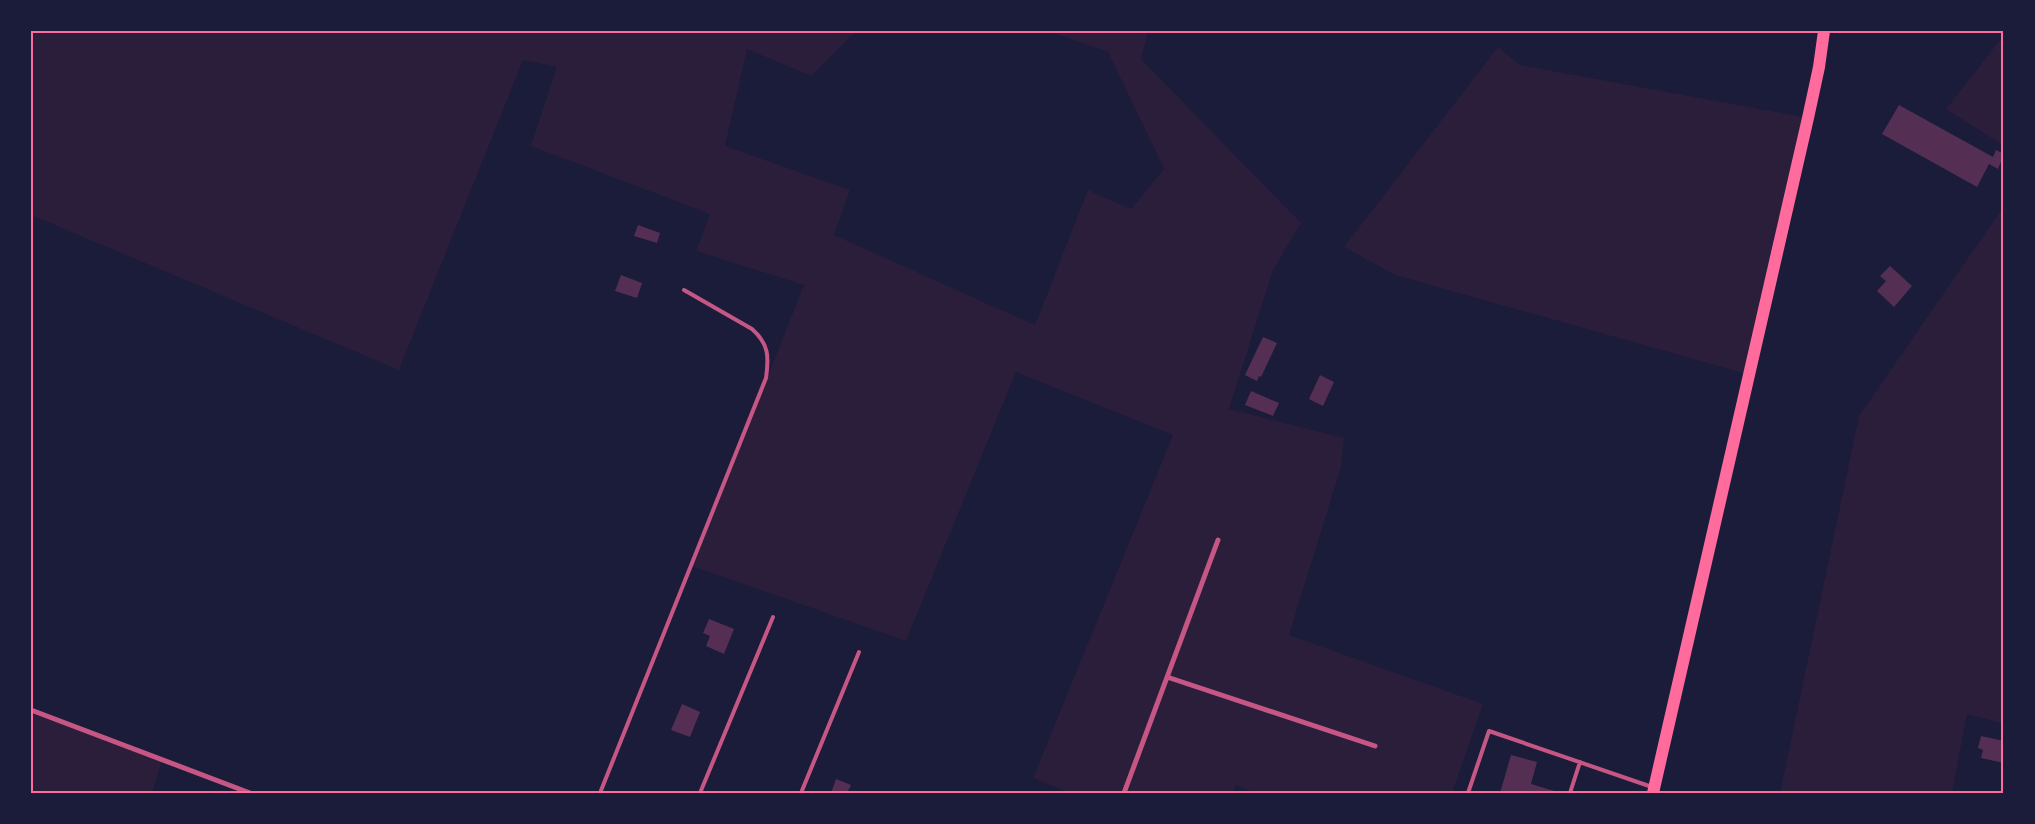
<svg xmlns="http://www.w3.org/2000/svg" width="2035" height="824" viewBox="0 0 2035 824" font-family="Arial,sans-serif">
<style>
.green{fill:#2a1e3b}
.building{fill:#542f53}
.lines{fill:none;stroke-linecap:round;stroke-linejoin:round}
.service{stroke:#c65784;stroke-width:4}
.minor{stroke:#c65784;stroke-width:5}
.primary{stroke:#ff6b9d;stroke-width:12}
.neatline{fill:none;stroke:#ff6b9d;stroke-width:2}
</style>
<rect width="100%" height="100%" fill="#1b1b3a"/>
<path class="green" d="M 31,31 L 856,31 L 811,76 L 747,49 L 725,146 L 850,190 L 834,235 L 1035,325 L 1088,190 L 1131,209 L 1164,169 L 1108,52 L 1049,31 L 1148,31 L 1141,59 L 1301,223 L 1273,270 L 1229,409 L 1344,438 L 1341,467 L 1289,635 L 1483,704 L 1452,793 L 1256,793 L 1236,785 L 1232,793 L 1070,793 L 1033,778 L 1173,435 L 1016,372 L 906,641 L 692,566 L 804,285 L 696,251 L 710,214 L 531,146 L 557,67 L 523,60 L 399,370 L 31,215 Z
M 2004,35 L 2004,146 L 1946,109 Z
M 1498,47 L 1520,65 L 1808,118 L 1750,375 L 1395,275 L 1344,247 Z
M 2004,206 L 2004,724 L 1967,714 L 1952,793 L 1780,793 L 1859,416 Z
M 31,710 L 162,760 L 152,793 L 31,793 Z"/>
<path class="building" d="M 1899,105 L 1993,157 L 1996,150 L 2004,154 L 1998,169 L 1989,164 L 1977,187 L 1882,134 Z
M 638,225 L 660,233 L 657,243 L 634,236 Z
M 1890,266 L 1912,286 L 1894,307 L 1877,291 L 1886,281 L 1880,276 Z
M 621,275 L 642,283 L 637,298 L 615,291 Z
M 1263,337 L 1277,343 L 1261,377 L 1259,376 L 1257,381 L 1245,375 Z
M 1320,375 L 1334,382 L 1323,406 L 1309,399 Z
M 1251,391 L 1279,403 L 1273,416 L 1245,405 Z
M 709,619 L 734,629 L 724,654 L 706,646 L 710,636 L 703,633 Z
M 682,704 L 700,712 L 690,737 L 671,730 Z
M 1981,736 L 2004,741 L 2004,763 L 1981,758 L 1983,750 L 1978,748 Z
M 1511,755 L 1537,762 L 1531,784 L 1561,793 L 1500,793 Z
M 836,779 L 851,785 L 847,793 L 831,793 Z"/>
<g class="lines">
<path class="service" d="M 600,793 L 766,378 C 769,357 769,344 752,329 L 684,290
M 700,793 L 773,617
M 801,793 L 859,652
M 1468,793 L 1489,731 L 1652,787
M 1570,793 L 1580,762"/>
<path class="minor" d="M 1167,677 L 1375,746
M 31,710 L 250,793
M 1124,793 L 1218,540"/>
<path class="primary" d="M 1653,793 L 1808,118 L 1819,67 L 1824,31"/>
</g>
<rect width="2035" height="824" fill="none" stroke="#1b1b3a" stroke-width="65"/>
<rect x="32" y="32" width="1970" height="760" class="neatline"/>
</svg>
